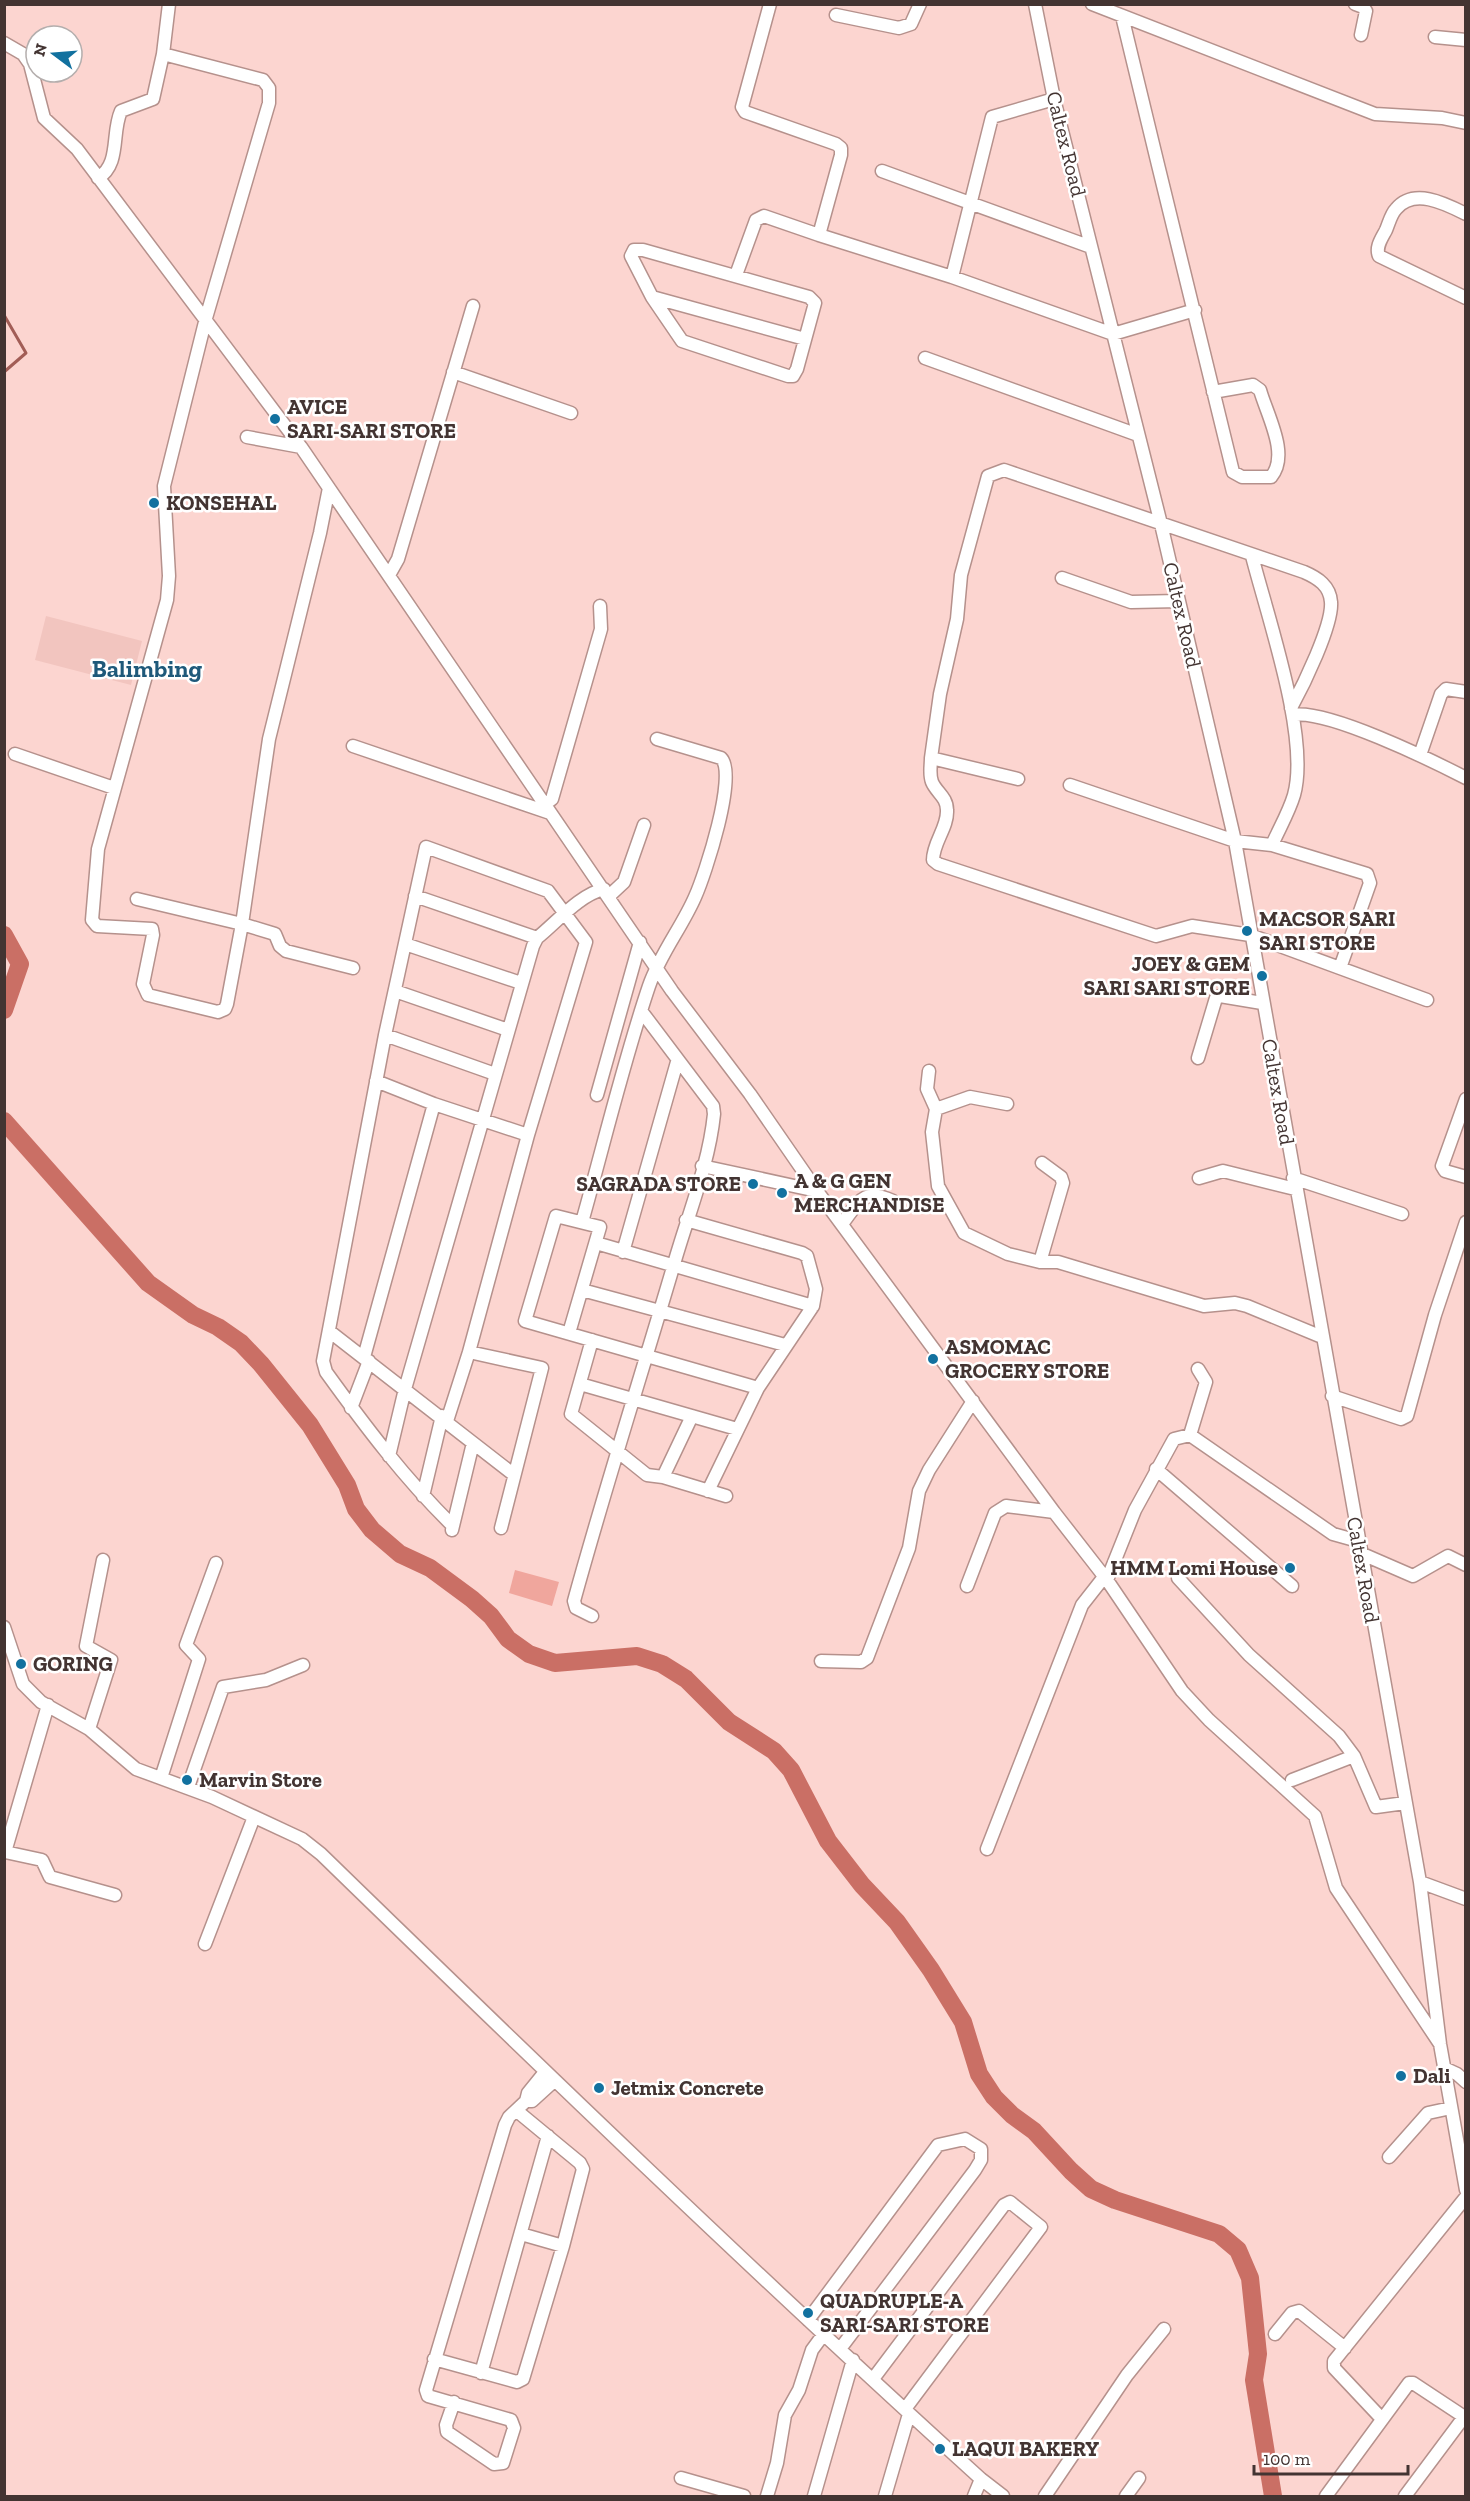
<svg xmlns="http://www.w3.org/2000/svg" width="1470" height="2501" viewBox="0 0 1470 2501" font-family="'Zilla Slab',serif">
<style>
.built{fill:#f2c5bf}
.green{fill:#f0a69d}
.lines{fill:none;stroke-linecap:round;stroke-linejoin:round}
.stream{stroke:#a25d56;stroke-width:3}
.river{stroke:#ca6f65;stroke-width:18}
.minor-casing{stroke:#b5918c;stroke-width:15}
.minor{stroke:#fff;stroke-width:12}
.poi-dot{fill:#12719f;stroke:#fff;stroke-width:2}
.labels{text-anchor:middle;stroke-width:5;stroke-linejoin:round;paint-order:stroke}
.street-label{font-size:21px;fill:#433432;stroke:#fff}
.poi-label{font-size:21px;font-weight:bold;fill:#433432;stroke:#fff;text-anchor:start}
.quarter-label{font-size:24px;font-weight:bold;fill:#1f597a;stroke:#fff}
</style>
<rect width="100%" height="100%" fill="#fcd5d0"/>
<path class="built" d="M 46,616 L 142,641 L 131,685 L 35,660 Z"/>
<path class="green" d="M 515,1570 L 559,1582 L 552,1606 L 509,1593 Z"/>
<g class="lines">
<path class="stream" d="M 4,315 L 26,353 L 4,372"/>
<path class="river" d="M 4,935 L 20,964 L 4,1010
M 4,1121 L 148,1283 L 193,1315 L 218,1327 L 241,1343 L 261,1364 L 310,1425 L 347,1485 L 356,1509 L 372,1530 L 400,1554 L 430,1568 L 472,1599 L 491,1616 L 508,1639 L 529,1654 L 555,1663 L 637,1656 L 662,1664 L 686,1679 L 729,1722 L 774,1751 L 791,1770 L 828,1841 L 862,1885 L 897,1922 L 931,1970 L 963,2022 L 979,2074 L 994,2097 L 1012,2115 L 1034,2131 L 1071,2171 L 1091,2189 L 1115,2200 L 1219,2234 L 1238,2250 L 1250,2278 L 1258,2354 L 1254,2380 L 1273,2496"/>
<g class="minor-casing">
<path id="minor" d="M 169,4 L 163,54 L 263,80 L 269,88 L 269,103 L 206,318 L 164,486 L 169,576 L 167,600 L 98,849 L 92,920 L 97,926 L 152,929 L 153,935 L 143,984 L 148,995 L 218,1012 L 225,1009 L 227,1004 L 242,924 L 275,934 L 280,946 L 286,951 L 353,968
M 1035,4 L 1054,99 L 1161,524 L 1235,841 L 1420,1882 L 1440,2044 L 1466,2190
M 1092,4 L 1375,114 L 1442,118 L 1466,123
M 1355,4 L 1363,7 L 1366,11 L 1361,35
M 836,15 L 899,28 L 911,24 L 920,4
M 1122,16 C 1159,168 1195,320 1233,472 L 1242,477 L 1271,477 C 1290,455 1267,415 1260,390 L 1253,385 L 1213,392
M 1435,37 L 1466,40
M 4,43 L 23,54 L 30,64 L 44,118 L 77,149 L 301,447 L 672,991 L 750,1094 L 817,1191 L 1054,1512 L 1107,1580 L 1182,1691 L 1209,1720 L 1315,1816 L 1336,1888 L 1440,2044
M 882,171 L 1091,247
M 98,178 C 121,164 111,133 121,111 L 153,99 L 163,54
M 1466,214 C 1446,204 1414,187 1396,209 C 1391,214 1389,223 1386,230 C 1382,238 1375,247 1379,256 L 1466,298
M 819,235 L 952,277 L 1113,334 L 1195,310
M 736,275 L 756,220 L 764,216 L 819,235 L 841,155 L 841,148 L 836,144 L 745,112 L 742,107 L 770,4
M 952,277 L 992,117 L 1054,99
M 652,297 L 682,341 L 788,376 L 793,376 L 797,369 L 815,303 L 809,297 L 643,250 L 634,250 L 631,256 L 652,297 L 805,339
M 925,358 L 1138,435
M 453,372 L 571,413
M 247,437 L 301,447
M 1252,556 C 1267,615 1310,738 1294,795 C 1289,812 1279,829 1272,845
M 389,575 L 398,559 L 473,306
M 1062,578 L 1131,602 L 1179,601
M 1293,715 C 1327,709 1431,760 1466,778
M 353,746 L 550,813
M 15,754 L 114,788
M 1420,755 L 1441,694 L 1446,689 L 1466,692
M 931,758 C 931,766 929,774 932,782 C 936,792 947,797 947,810 C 948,828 933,842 933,860 L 938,864 L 1156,936 L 1192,926 L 1250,935 L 1427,1000
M 1018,779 L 931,758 L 940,694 L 957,619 L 961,575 L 988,476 L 1004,470 L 1304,572 C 1318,578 1330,586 1331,602 C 1333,625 1303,686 1291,708
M 1070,785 L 1235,841 L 1272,845 L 1367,874 L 1370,883 L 1340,968
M 544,805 L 552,799 L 601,629 L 600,606
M 415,896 L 537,938
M 609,896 L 624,882 L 644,825
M 137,899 L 242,924 L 269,739 L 320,533 L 329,488
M 405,944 L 521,983
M 395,991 L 508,1030
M 385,1035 L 495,1074
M 1198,1058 L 1216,998 L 1220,996 L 1262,1003
M 929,1071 L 927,1089 L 936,1109 L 932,1132 L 938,1186 L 964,1233 L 1008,1254 L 1040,1262 L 1058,1262 L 1204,1306 L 1235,1303 L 1247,1306 L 1322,1337
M 376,1081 L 434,1104 L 528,1135
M 597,1095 L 640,942
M 1466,1099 L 1442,1166 L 1445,1171 L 1466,1177
M 936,1109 L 970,1097 L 1007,1104
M 702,1166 L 817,1191
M 1199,1178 L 1223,1171 L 1295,1189
M 1293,1178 L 1402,1214
M 686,1220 L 802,1253 L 807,1256 L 816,1289 L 813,1306 L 758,1388 L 708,1491
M 582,1222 C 604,1144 623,1063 649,986 C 660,954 682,927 695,897 C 705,875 738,774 721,758 L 657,739
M 842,1224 C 859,1202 863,1187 893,1201
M 596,1243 L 813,1306
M 623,1252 L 677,1062
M 1040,1262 L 1063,1183 L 1061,1177 L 1042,1163
M 582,1290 L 785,1345
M 329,1331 L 513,1474
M 569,1333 L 600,1227 L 556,1216 L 525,1321 L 758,1388
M 592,1340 L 571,1414 L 647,1475 L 663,1477 L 726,1496
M 469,1352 L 542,1368 L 501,1528
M 364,1357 L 434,1104
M 580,1384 L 737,1429
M 1332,1396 L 1401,1419 L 1407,1416 L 1435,1315 L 1466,1222
M 351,1408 L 369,1361
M 447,1421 L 469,1352 L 528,1135 L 586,942 L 548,891 L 426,847 L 385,1035 L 323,1361 L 326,1372 C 365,1426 405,1479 453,1526
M 1190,1435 L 1206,1382 L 1198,1369
M 389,1456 L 405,1389 L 533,946 L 537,938 C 557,922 579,895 604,889
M 1156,1469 L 1292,1586
M 663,1477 L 692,1416
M 423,1496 L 442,1416
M 452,1530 L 473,1443
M 1360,1553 L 1413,1576 L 1448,1556 L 1466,1565
M 1178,1578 L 1249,1655 L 1339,1736 L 1354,1756 L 1376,1807 L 1405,1803
M 1107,1580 L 1135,1510 L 1174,1439 L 1190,1435 L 1333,1534 L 1358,1541
M 967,1586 L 995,1513 L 1006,1506 L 1054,1512
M 592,1616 L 576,1608 L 574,1601 C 605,1488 641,1376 674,1264 C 688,1215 709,1164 714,1114 L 713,1106 L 642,1012
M 4,1627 L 23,1684 L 41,1702 L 89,1729 L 136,1769 L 212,1797 L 302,1839 L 321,1854 C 538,2065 756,2275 981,2479 L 1003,2496
M 821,1661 L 861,1662 L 867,1658 L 909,1548 L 919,1491 L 929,1470 L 973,1401
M 48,1705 L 5,1852 L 42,1860 L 50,1877 L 115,1895
M 89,1729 L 111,1660 L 86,1646 L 103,1560
M 161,1778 L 199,1659 L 186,1645 L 216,1563
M 1292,1780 L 1354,1756
M 188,1787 L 223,1687 L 266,1680 L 303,1665
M 987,1849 L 1082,1605 L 1104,1577
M 1420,1882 L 1466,1899
M 205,1944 L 254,1817
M 1444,2068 L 1457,2074 L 1466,2082
M 526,2101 L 532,2101 L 554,2081
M 1389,2157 L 1428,2113 L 1451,2108
M 521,2234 L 563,2246
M 808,2320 L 938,2145 L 965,2139 L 981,2149 L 981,2160 L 975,2170 L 840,2349
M 1275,2334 L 1292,2313 L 1299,2311 L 1345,2348
M 434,2359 L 517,2382 L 523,2379 L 563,2246 L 583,2169 L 580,2163 L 517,2111
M 481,2373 L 548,2136
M 873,2379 L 1004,2205 L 1010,2202 L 1041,2227 L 905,2409
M 454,2402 L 446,2425 L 447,2432 L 494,2464 L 503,2463 L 514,2428 L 511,2420 L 428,2396 L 426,2390 L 505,2125 L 509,2117 L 526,2101 L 528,2093 L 545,2072
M 1382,2419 L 1334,2368 L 1334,2361 L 1466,2197
M 681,2478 L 744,2496
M 767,2496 L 777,2463 L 785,2415 L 799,2390 L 812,2350 L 823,2335
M 814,2496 L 853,2360
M 885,2496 L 909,2414
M 974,2496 L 981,2479
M 1045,2496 L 1127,2375 L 1164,2329
M 1126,2496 L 1139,2478
M 1326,2496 L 1409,2383 L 1413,2383 L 1466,2418
M 1405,2496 L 1464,2417"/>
</g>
<use href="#minor" class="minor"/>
</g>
<g class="poi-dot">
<circle cx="275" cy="419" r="6"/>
<circle cx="154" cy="503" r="6"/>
<circle cx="1247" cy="931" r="6"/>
<circle cx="1262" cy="976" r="6"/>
<circle cx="753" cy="1184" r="6"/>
<circle cx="782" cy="1193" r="6"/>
<circle cx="933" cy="1359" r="6"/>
<circle cx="1290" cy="1568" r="6"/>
<circle cx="21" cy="1664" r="6"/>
<circle cx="187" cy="1780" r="6"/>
<circle cx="1401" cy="2076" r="6"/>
<circle cx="599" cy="2088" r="6"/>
<circle cx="808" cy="2313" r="6"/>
<circle cx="940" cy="2449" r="6"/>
</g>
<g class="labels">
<g class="street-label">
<text transform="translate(1066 144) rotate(76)" y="7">Caltex Road</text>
<text transform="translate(1182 615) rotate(77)" y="7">Caltex Road</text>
<text transform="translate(1278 1092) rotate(80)" y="7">Caltex Road</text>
<text transform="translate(1363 1570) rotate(80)" y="7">Caltex Road</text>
</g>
<g class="poi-label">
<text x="287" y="414">AVICE<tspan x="287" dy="24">SARI-SARI STORE</tspan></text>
<text x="166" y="510">KONSEHAL</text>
<text x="1259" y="926">MACSOR SARI<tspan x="1259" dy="24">SARI STORE</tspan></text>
<text x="1250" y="971" text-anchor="end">JOEY &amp; GEM<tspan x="1250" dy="24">SARI SARI STORE</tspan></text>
<text x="794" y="1188">A &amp; G GEN<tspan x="794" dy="24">MERCHANDISE</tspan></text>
<text x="741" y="1191" text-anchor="end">SAGRADA STORE</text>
<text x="945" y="1354">ASMOMAC<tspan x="945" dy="24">GROCERY STORE</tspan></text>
<text x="1278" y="1575" text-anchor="end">HMM Lomi House</text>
<text x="33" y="1671">GORING</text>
<text x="199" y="1787">Marvin Store</text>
<text x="1413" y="2083">Dali</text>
<text x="611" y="2095">Jetmix Concrete</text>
<text x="820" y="2308">QUADRUPLE-A<tspan x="820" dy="24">SARI-SARI STORE</tspan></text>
<text x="952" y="2456">LAQUI BAKERY</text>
</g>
<g class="quarter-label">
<text x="147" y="677">Balimbing</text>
</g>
</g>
<rect width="1470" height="2501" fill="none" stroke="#433432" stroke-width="12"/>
<g transform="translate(54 54) rotate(286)"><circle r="28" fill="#ffffff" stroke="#b4aead" stroke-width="1.5"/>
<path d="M0-4.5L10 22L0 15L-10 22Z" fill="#12719f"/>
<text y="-9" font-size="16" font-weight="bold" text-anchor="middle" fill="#433432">N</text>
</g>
<path d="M1254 2465v9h154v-9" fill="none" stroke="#433432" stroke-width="3"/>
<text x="1263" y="2465" font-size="18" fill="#433432" stroke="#ffffff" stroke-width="4.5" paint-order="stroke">100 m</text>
</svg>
